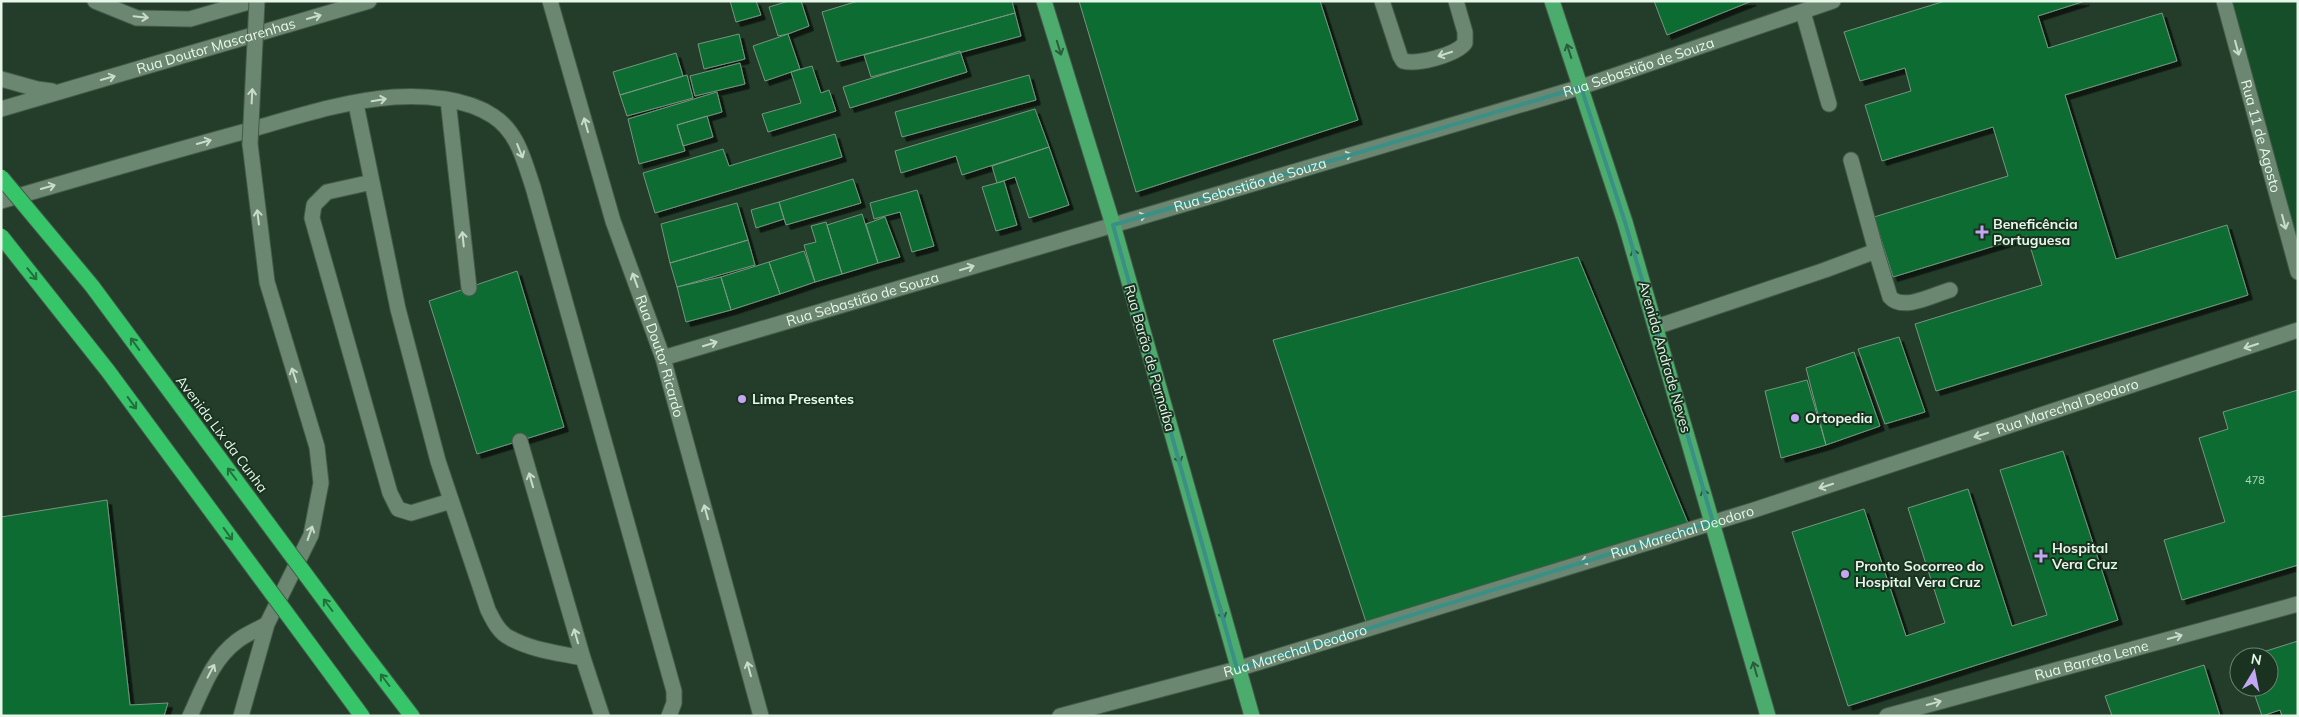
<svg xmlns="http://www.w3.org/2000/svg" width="2299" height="717" viewBox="0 0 2299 717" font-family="Mulish,sans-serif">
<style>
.green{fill:#164e29}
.building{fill:#086c33;stroke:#78957e;filter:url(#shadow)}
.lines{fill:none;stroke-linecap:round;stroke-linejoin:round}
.lane-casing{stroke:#445b4a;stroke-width:17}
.street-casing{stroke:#445b4a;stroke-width:17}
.secondary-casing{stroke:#445b4a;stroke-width:17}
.primary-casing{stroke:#445b4a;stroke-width:17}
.highway-casing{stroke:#445b4a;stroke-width:17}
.lane{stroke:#6b8771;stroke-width:15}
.street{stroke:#6b8771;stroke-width:15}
.secondary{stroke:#6b8771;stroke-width:15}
.primary{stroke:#4cac6d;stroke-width:15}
.highway{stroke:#37c56a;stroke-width:15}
.lane-bridge-casing{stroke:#445b4a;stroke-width:17;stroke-linecap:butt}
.highway-bridge-casing{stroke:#445b4a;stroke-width:17;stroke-linecap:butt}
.lane-bridge{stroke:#6b8771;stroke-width:15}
.highway-bridge{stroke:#37c56a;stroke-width:15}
.oneway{stroke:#c8dbcc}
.oneway2{stroke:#2c5d3b}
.oneway3{stroke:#266d3e}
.marked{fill:none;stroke:#3a9087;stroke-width:4;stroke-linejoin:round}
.poi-dot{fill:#c3a7f2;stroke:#1a3320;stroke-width:2}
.labels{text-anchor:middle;stroke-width:4;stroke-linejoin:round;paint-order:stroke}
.number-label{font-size:11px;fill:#afd4bc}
.street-label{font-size:14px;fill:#e7f7ea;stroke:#1a3320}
.poi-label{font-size:14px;font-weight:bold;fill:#e7f7ea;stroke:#1a3320;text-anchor:start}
</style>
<defs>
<filter id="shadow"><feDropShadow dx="4.5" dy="4.5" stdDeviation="0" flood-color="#0009"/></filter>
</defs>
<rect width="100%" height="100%" fill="#243d2a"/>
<path class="green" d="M 2222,1 L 2298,1 L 2298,272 Z"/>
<path class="building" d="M 730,1 L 756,1 L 761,15 L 736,22 Z
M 789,1 L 801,1 L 809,26 L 788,34 L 778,36 L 769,7 Z
M 858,1 L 1012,1 L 1015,13 L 837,62 L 822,12 Z
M 1079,1 L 1320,1 L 1358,120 L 1136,192 Z
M 1654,1 L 1752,1 L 1667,35 Z
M 1945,1 L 2085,1 L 2038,16 L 2048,48 L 2162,13 L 2177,61 L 2065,95 L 2116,259 L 2227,225 L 2248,295 L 1936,391 L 1915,324 L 2042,285 L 2027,236 L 1893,277 L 1874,217 L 2008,176 L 1993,127 L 1882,161 L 1865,105 L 1911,91 L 1905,68 L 1860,81 L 1844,32 Z
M 1015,13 L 1021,36 L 871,77 L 864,55 Z
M 739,34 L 745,59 L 704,69 L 698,44 Z
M 788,34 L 800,69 L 765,81 L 753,46 Z
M 960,51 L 967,72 L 850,108 L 843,87 Z
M 676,53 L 683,76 L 620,95 L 613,72 Z
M 740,63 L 745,84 L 695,96 L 690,76 Z
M 812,66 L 821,93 L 829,90 L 836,111 L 768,132 L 762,114 L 801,103 L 791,72 Z
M 687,75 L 693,98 L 627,116 L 620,95 Z
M 1029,75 L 1036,100 L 902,137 L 895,112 Z
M 717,92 L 722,112 L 677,125 L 685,151 L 639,164 L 628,119 Z
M 1035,109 L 1049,147 L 962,175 L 956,156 L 901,173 L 895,151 Z
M 707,116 L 713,137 L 683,146 L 677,125 Z
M 835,134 L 842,157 L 655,213 L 643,173 L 723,149 L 729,166 Z
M 1049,147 L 1069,205 L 1029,218 L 1015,177 L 997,183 L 992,166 Z
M 853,179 L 861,203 L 786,225 L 779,202 Z
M 1004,181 L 1017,225 L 996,231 L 982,187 Z
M 917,190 L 934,246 L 912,252 L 900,212 L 874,219 L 870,203 Z
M 779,202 L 784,219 L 756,228 L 751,210 Z
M 737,203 L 748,240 L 670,263 L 661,224 Z
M 862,214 L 878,263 L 842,274 L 827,225 Z
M 885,217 L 900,257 L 878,263 L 866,224 Z
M 826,222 L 842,274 L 815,282 L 804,245 L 816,242 L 811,226 Z
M 748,240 L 755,265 L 677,287 L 670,263 Z
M 804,251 L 815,282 L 780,294 L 769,262 Z
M 1578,257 L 1690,528 L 1368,628 L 1273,340 Z
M 769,262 L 780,294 L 731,310 L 721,277 Z
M 517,271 L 564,427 L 477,454 L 429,301 Z
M 721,277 L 731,310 L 686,322 L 677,287 Z
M 1899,337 L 1925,412 L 1885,424 L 1858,349 Z
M 1854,352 L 1880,426 L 1826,445 L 1806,368 Z
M 1807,380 L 1826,445 L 1781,458 L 1765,391 Z
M 2298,390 L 2298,565 L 2182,600 L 2164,540 L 2225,522 L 2199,438 L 2228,429 L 2223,412 Z
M 2063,451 L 2118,620 L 1848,706 L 1792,532 L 1864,509 L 1906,636 L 1945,623 L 1908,508 L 1968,489 L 2012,626 L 2047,615 L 2000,470 Z
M 107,500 L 130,705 L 168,703 L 164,716 L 1,716 L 1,517 Z
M 2298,641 L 2298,716 L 2282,716 L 2280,710 L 2262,716 L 2252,687 L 2269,687 L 2269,657 L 2247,657 Z
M 2204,665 L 2220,716 L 2112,716 L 2105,696 Z"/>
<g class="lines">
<g class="lane-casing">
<path id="lane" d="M 95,1 L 137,18 L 190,19 L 252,1
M 1382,1 L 1400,56 L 1403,61 C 1417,65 1456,55 1465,43 L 1465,32 L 1456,1
M 1803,12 L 1829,104
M 448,100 L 469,288
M 356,104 L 398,309 L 438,461 L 488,610 C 493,620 499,633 510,638 C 531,650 559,653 583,658
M 1851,160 L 1876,251
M 372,182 L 327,192 L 314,205 L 312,218 L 390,493 L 398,509 L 411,513 L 451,501
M 1,201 C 80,178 159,155 239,133 C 289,119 341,101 394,97 C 425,95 466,98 493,116 C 518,132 524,161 533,187 L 674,691 L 674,703 L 669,716
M 1656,327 L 1825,270 L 1876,251 L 1890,297 C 1903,312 1935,294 1950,290
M 520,441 L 583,658 L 602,716
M 190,716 C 203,688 212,660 237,641 C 246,634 257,630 267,624
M 241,716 L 267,624 L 311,535 L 321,483 L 317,447 L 267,282 L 250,144"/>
</g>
<g class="street-casing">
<g id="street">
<path id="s1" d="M 663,358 L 1581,87 L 1833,1"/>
<path id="s2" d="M 1060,716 L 1237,669 L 1754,510 L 2298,330"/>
<path id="s3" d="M 1887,716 L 2298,604"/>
</g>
</g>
<g class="secondary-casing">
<g id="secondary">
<path id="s4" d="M 550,1 L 613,221 L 663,358 L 761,716"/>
<path id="s5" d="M 2224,1 L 2298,272"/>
<path d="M 1,79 L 37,89 L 52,91"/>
<path id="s6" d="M 1,109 L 369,1"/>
</g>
</g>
<g class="primary-casing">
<path id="primary" d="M 1044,1 L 1113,225 L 1252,716
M 1552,1 L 1625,222 L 1768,716"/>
</g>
<g class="highway-casing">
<path id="highway" d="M 357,644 L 412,716
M 332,675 L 362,716"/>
</g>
<use href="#lane" class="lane"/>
<use href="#street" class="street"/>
<use href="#secondary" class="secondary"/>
<use href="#primary" class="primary"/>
<use href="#highway" class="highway"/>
<g class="lane-bridge-casing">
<path id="lane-bridge" d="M 250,144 L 257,1"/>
</g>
<g class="highway-bridge-casing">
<path id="highway-bridge" d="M 1,177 L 92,286 L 357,644
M 1,236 L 108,371 L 332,675"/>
</g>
<use href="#lane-bridge" class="lane-bridge"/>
<use href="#highway-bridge" class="highway-bridge"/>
</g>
<defs><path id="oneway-shaft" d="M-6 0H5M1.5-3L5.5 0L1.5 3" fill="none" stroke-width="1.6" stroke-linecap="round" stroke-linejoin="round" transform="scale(1.25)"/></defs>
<g class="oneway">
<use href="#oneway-shaft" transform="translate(141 17) rotate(6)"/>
<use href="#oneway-shaft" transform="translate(314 17) rotate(-16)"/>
<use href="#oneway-shaft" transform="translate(2237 48) rotate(75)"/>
<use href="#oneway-shaft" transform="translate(1445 54) rotate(162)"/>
<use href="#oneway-shaft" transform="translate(108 78) rotate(-16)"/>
<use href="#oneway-shaft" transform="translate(252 96) rotate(-87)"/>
<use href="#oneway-shaft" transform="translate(379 100) rotate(-10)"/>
<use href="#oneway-shaft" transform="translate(586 125) rotate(-106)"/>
<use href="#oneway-shaft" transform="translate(204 142) rotate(-16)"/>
<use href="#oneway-shaft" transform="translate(520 151) rotate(68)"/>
<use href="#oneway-shaft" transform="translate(1345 156) rotate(-16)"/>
<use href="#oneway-shaft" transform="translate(48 187) rotate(-16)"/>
<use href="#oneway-shaft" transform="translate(258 217) rotate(-97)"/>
<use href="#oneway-shaft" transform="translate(1139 217) rotate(-16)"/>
<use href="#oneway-shaft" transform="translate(2284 222) rotate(75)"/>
<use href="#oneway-shaft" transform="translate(463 239) rotate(-96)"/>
<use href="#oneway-shaft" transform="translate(967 268) rotate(-17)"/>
<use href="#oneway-shaft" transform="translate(635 280) rotate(-110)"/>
<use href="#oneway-shaft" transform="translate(710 344) rotate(-17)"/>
<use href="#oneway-shaft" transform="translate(2251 346) rotate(162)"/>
<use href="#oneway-shaft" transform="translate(294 375) rotate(-108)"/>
<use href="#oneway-shaft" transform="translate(1981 435) rotate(162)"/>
<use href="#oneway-shaft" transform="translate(531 480) rotate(-106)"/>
<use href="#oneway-shaft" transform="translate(1826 486) rotate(162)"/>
<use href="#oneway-shaft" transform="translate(706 512) rotate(-105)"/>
<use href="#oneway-shaft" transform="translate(310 533) rotate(-71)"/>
<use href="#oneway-shaft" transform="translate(1588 560) rotate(163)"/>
<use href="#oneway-shaft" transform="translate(576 636) rotate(-106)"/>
<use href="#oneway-shaft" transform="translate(2175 637) rotate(-15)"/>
<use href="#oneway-shaft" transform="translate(749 669) rotate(-105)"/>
<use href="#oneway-shaft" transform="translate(211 671) rotate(-62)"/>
<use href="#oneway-shaft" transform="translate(1934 703) rotate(-15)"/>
</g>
<g class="oneway2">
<use href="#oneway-shaft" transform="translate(1059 48) rotate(73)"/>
<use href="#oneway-shaft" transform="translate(1569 51) rotate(-108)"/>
<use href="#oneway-shaft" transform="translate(1635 256) rotate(-106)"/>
<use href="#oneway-shaft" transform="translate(1178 456) rotate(74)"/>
<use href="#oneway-shaft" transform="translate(1705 496) rotate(-106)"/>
<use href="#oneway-shaft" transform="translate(1222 612) rotate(74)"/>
<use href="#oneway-shaft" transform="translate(1755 669) rotate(-106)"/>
</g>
<g class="oneway3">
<use href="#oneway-shaft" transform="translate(32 274) rotate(51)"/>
<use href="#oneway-shaft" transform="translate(135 344) rotate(-126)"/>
<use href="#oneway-shaft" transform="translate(132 403) rotate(54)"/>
<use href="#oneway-shaft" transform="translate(232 474) rotate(-127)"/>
<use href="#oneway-shaft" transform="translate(228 534) rotate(54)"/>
<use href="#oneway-shaft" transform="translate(328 605) rotate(-127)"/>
<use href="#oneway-shaft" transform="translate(385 680) rotate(-127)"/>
</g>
<path class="marked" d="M 1581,87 L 1625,222 L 1713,522 L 1237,669 L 1113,225 Z"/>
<g class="poi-dot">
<path d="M1979.5 224.5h5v5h5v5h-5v5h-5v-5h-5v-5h5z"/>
<circle cx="742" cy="399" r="5"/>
<circle cx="1795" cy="418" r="5"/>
<path d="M2038.5 548.5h5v5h5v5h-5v5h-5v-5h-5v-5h5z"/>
<circle cx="1845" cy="574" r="5"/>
</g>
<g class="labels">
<g class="number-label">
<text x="2255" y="484">478</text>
</g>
<g class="street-label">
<text dy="5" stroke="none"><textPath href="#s6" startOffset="224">Rua Doutor Mascarenhas</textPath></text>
<text dy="5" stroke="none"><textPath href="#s1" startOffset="1018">Rua Sebastião de Souza</textPath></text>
<text dy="5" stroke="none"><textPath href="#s5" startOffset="140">Rua 11 de Agosto</textPath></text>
<text dy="5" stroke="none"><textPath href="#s1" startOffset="612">Rua Sebastião de Souza</textPath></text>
<text dy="5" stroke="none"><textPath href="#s1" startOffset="208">Rua Sebastião de Souza</textPath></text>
<text dy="5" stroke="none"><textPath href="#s4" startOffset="372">Rua Doutor Ricardo</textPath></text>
<text transform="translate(1665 357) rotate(74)" y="5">Avenida Andrade Neves</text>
<text transform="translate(1150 358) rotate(74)" y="5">Rua Barão de Parnaíba</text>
<text dy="5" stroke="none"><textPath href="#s2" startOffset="1054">Rua Marechal Deodoro</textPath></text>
<text transform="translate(222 434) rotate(53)" y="5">Avenida Lix da Cunha</text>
<text dy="5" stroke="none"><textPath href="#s2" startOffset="649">Rua Marechal Deodoro</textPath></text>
<text dy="5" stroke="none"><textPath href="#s2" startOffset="244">Rua Marechal Deodoro</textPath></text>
<text dy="5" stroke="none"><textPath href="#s3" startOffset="212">Rua Barreto Leme</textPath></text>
</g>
<g class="poi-label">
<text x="1993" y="229">Beneficência<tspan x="1993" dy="16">Portuguesa</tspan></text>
<text x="752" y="404">Lima Presentes</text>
<text x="1805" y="423">Ortopedia</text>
<text x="2052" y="553">Hospital<tspan x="2052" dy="16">Vera Cruz</tspan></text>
<text x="1855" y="571">Pronto Socorreo do<tspan x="1855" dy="16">Hospital Vera Cruz</tspan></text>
</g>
</g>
<rect width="2299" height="717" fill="none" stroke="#e7f7ea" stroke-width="5"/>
<g transform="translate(2254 672) rotate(10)"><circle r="24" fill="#1a3320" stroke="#6c8171"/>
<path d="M0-4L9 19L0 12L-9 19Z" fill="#c3a7f2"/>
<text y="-8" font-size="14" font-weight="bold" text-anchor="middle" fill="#e7f7ea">N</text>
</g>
</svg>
